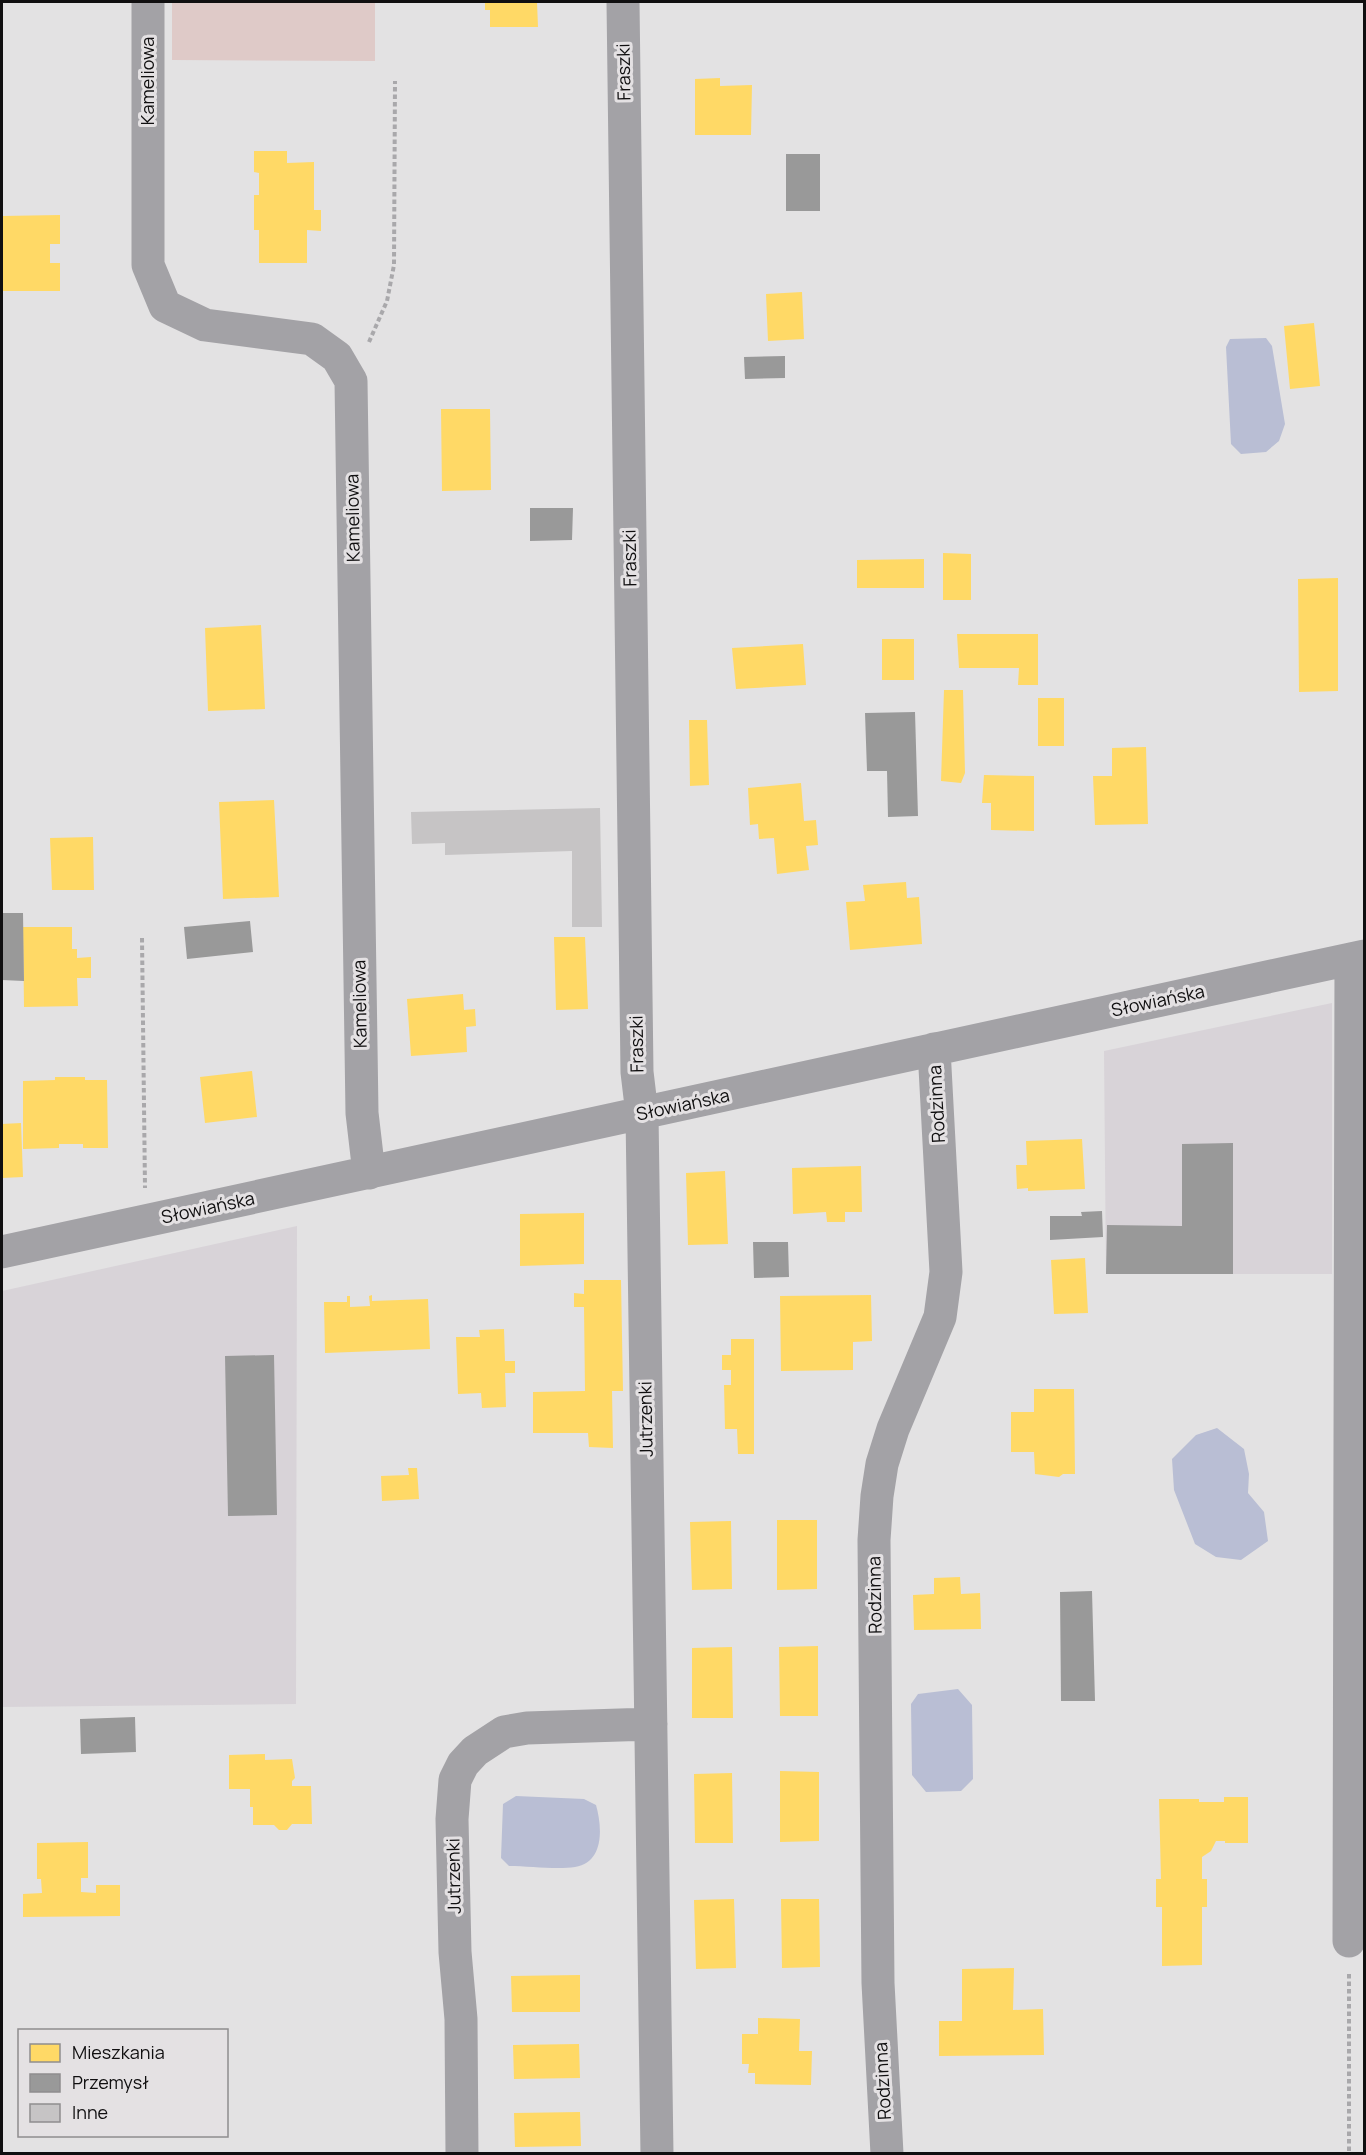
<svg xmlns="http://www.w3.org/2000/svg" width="1366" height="2155" viewBox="0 0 1366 2155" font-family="Manrope,sans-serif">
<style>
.built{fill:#d8d3d8}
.green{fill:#dfcac8}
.water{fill:#b9bed4}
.homes{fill:#ffd966}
.industry{fill:#999}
.building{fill:#c6c4c5}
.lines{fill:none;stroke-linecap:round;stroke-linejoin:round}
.path{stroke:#a9a8ab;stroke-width:4;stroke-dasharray:4.5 3;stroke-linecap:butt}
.minor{stroke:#a3a2a6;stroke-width:33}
.labels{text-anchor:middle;stroke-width:6;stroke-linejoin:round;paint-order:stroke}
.street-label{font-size:18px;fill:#100f10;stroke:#e4e1e3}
</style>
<rect width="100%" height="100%" fill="#e3e2e3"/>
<path class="built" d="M 1332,1003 L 1332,1274 L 1106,1274 L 1104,1051 Z
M 297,1226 L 296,1704 L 2,1707 L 2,1291 Z"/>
<path class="green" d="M 172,2 L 375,2 L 375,61 L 172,60 Z"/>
<path class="water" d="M 1266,338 L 1272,346 L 1285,424 L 1279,441 L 1266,452 L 1241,454 L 1231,444 L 1226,347 L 1230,339 Z
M 1217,1428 L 1244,1449 L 1249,1474 L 1248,1493 L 1264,1512 L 1268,1541 L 1241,1560 L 1216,1557 L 1195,1544 L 1174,1490 L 1172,1459 L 1196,1435 Z
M 958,1689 L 972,1705 L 973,1779 L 961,1791 L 926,1792 L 912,1775 L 911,1704 L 918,1694 Z
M 516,1796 L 584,1799 L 596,1805 C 602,1826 605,1862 575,1867 C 557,1870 529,1866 509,1866 L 501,1858 L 503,1804 Z"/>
<path class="homes" d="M 485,2 L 537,2 L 538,27 L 490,27 L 490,10 L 485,10 Z
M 720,78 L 720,86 L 752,85 L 751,135 L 695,135 L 695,79 Z
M 254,151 L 287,151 L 287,163 L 314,162 L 314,210 L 321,210 L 321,231 L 307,230 L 307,263 L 259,263 L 259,230 L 254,230 L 254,195 L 259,195 L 259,173 L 254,172 Z
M 60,215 L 60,244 L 50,244 L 50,263 L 60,263 L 60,291 L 2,291 L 2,216 Z
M 802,292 L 804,339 L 768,341 L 766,294 Z
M 1314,323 L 1320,386 L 1290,389 L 1284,326 Z
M 441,409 L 490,409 L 491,490 L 442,491 Z
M 943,553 L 971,554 L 971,600 L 943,600 Z
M 924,559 L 924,588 L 857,588 L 857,560 Z
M 1338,578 L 1338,691 L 1299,692 L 1298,579 Z
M 261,625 L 265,709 L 208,711 L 205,628 Z
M 957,634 L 1038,634 L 1038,685 L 1018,685 L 1019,668 L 959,668 Z
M 882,639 L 914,639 L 914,680 L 882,680 Z
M 803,644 L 806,685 L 736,689 L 732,648 Z
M 944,690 L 963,690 L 965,773 L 961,783 L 941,781 Z
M 1038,698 L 1064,698 L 1064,746 L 1038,746 Z
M 689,720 L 707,720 L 709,785 L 690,786 Z
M 1146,747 L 1148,824 L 1095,825 L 1093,776 L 1112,776 L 1112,748 Z
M 984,775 L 1034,776 L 1034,831 L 991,830 L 991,803 L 982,803 Z
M 801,783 L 804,821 L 816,820 L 818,845 L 806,846 L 809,870 L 777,874 L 774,838 L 759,839 L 758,824 L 750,825 L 748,788 Z
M 274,800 L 279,897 L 223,899 L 219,802 Z
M 93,837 L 94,890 L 52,890 L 50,838 Z
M 906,882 L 907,898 L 919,897 L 922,944 L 850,950 L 846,902 L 865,901 L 863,885 Z
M 23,927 L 72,927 L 72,949 L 77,949 L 77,958 L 91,957 L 91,978 L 77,978 L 78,1006 L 24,1007 Z
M 554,937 L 585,937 L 588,1009 L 556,1010 Z
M 463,994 L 464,1010 L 475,1009 L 476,1026 L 466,1027 L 467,1052 L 411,1056 L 407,999 Z
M 252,1071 L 257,1117 L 205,1123 L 200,1077 Z
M 55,1077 L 85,1077 L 85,1080 L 107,1080 L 108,1148 L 83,1148 L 83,1144 L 59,1144 L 59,1148 L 23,1149 L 23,1081 L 55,1080 Z
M 21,1123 L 23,1177 L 2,1178 L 2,1124 Z
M 1082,1139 L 1085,1189 L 1028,1191 L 1028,1188 L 1017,1189 L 1016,1165 L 1027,1165 L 1026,1141 Z
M 861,1166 L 862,1212 L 845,1212 L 845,1222 L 827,1222 L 826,1212 L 793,1214 L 792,1168 Z
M 725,1171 L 728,1244 L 688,1245 L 686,1173 Z
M 584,1213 L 584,1264 L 520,1266 L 520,1214 Z
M 1085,1258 L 1088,1313 L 1054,1314 L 1051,1260 Z
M 584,1280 L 621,1280 L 623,1391 L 612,1391 L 613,1448 L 589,1447 L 588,1433 L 533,1433 L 533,1392 L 585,1391 L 584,1307 L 574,1307 L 574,1293 L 584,1294 Z
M 372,1295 L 372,1301 L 428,1299 L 430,1349 L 325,1353 L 324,1302 L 347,1302 L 347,1296 L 350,1296 L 350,1307 L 370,1306 L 369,1296 Z
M 871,1295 L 872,1341 L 853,1342 L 853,1370 L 781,1371 L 780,1296 Z
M 504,1329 L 505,1361 L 515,1361 L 515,1373 L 505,1373 L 506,1407 L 482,1408 L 481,1393 L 458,1394 L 456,1337 L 480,1337 L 479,1330 Z
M 731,1339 L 754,1339 L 754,1454 L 738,1454 L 737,1429 L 725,1429 L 724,1385 L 731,1385 L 731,1370 L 722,1370 L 722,1355 L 731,1355 Z
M 1034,1389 L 1074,1389 L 1075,1474 L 1063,1474 L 1059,1477 L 1035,1474 L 1034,1452 L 1011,1452 L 1011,1412 L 1034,1412 Z
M 408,1468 L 417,1468 L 419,1499 L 382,1501 L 381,1476 L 409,1475 Z
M 777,1520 L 817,1520 L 817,1589 L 777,1590 Z
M 731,1521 L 732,1589 L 692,1590 L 690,1522 Z
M 960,1577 L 961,1594 L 980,1593 L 981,1629 L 914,1630 L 913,1595 L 934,1594 L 934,1578 Z
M 818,1646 L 818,1716 L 780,1716 L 779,1647 Z
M 732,1647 L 733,1718 L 692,1718 L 692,1648 Z
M 265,1754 L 265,1760 L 292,1759 L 295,1778 L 292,1781 L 292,1786 L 311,1786 L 312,1824 L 292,1824 L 287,1830 L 279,1830 L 274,1825 L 253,1825 L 253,1807 L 250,1807 L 250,1789 L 229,1789 L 229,1755 Z
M 780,1771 L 819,1772 L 819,1841 L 780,1842 Z
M 732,1773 L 733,1843 L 695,1843 L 694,1774 Z
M 1224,1797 L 1248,1797 L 1248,1843 L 1225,1843 L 1225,1841 L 1216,1841 L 1211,1851 L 1202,1857 L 1202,1879 L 1207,1879 L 1207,1907 L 1202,1907 L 1202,1965 L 1162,1966 L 1162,1907 L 1156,1907 L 1156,1879 L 1161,1879 L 1159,1799 L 1199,1799 L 1199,1802 L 1224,1802 Z
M 88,1842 L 88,1878 L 81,1878 L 81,1892 L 96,1893 L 96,1885 L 120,1885 L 120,1916 L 23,1917 L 23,1894 L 42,1893 L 41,1879 L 37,1879 L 37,1843 Z
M 734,1899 L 736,1968 L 696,1969 L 694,1900 Z
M 781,1899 L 819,1899 L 820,1967 L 782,1968 Z
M 1014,1968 L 1013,2010 L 1043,2009 L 1044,2055 L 939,2056 L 939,2021 L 962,2021 L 962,1969 Z
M 580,1975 L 580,2012 L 512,2012 L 511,1976 Z
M 758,2018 L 800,2019 L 799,2051 L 812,2051 L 811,2085 L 755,2084 L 755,2073 L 748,2073 L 749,2064 L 742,2064 L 742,2034 L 758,2034 Z
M 579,2044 L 580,2078 L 514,2079 L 513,2045 Z
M 580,2112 L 581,2146 L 515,2147 L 514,2113 Z"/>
<path class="industry" d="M 786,154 L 820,154 L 820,211 L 786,211 Z
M 785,356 L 785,378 L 745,379 L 744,357 Z
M 530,508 L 573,508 L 572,540 L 530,541 Z
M 915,712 L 918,816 L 888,817 L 887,771 L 867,771 L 865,713 Z
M 2,913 L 23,913 L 24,981 L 2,980 Z
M 250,921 L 253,952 L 187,959 L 184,927 Z
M 1233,1143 L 1233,1274 L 1106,1274 L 1107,1225 L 1182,1226 L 1182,1144 Z
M 1102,1211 L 1103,1237 L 1050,1240 L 1050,1216 L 1082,1216 L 1081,1212 Z
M 753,1242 L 788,1242 L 789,1277 L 754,1278 Z
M 274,1355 L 277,1515 L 228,1516 L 225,1356 Z
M 1092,1591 L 1095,1701 L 1061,1701 L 1060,1592 Z
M 135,1717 L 136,1752 L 81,1754 L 80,1719 Z"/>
<path class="building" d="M 600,808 L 602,927 L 572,927 L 572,851 L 445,855 L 445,843 L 412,844 L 411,812 Z"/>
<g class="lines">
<path class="path" d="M 369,342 L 387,301 L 394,265 L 395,81
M 142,938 L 145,1188
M 1349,1974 L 1349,2154"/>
<path class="minor" d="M 148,2 L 148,265 L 165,306 L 205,325 L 312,339 L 337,357 L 351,381 L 362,1113 L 369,1173
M 623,2 L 637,1072 L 642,1114 L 657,2154
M 2,1252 L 1364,956
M 1349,1941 L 1351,959
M 462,2154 L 461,2019 L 455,1952 L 452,1819 L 455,1780 L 463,1764 L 475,1751 L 504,1732 L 527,1728 L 651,1724
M 887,2154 L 878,1983 L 874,1540 L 877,1496 L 882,1464 L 893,1429 L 940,1317 L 946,1272 L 934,1049"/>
</g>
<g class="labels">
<g class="street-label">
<text transform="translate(624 72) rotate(-91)" y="6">Fraszki</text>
<text transform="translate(148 81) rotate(-90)" y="6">Kameliowa</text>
<text transform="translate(353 518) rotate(-91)" y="6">Kameliowa</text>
<text transform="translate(630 558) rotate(-91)" y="6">Fraszki</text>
<text transform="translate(1158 1001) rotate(-12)" y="6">Słowiańska</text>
<text transform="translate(360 1004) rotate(-91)" y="6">Kameliowa</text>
<text transform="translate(637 1044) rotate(-91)" y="6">Fraszki</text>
<text transform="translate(937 1104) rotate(-93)" y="6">Rodzinna</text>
<text transform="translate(683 1105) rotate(-12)" y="6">Słowiańska</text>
<text transform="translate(208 1208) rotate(-12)" y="6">Słowiańska</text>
<text transform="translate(646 1419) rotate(-91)" y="6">Jutrzenki</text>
<text transform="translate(875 1595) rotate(-91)" y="6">Rodzinna</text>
<text transform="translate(454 1876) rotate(-91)" y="6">Jutrzenki</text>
<text transform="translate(883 2081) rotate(-93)" y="6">Rodzinna</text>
</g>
</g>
<rect width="1366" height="2155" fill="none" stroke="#100f10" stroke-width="6"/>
<rect x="18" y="2029" width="210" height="108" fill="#e4e1e3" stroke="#8f8d8f" stroke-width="1.5"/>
<rect x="30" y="2044" width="30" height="18" fill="#ffd966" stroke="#8f8d8f" stroke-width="1.5"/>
<text x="72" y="2059" font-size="18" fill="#100f10">Mieszkania</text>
<rect x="30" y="2074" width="30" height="18" fill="#999999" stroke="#8f8d8f" stroke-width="1.5"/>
<text x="72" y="2089" font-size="18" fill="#100f10">Przemysł</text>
<rect x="30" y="2104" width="30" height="18" fill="#c6c4c5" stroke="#8f8d8f" stroke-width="1.5"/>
<text x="72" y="2119" font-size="18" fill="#100f10">Inne</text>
</svg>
